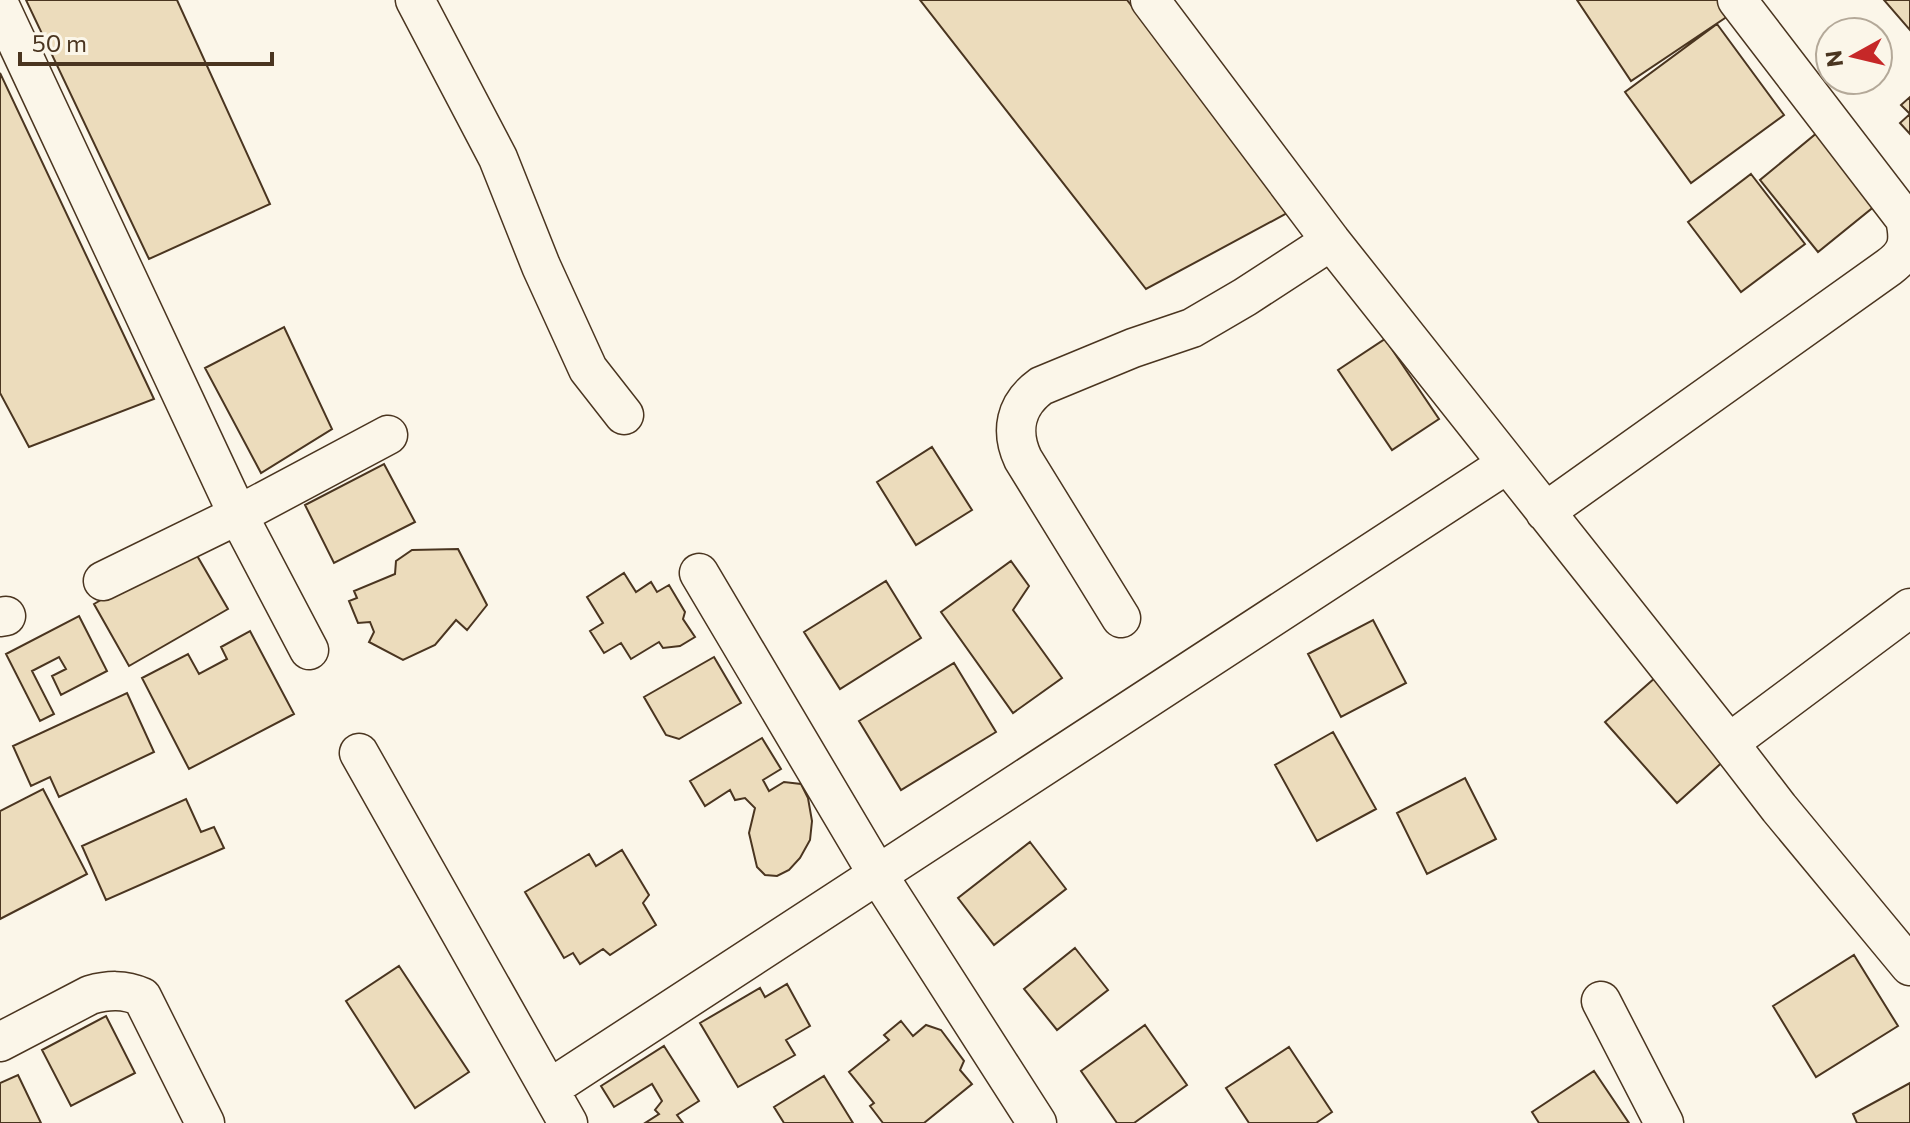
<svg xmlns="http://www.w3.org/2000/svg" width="1910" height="1123" viewBox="0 0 1910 1123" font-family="Commissioner,sans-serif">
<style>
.building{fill:#ecdcbc;stroke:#4a3520;stroke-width:2}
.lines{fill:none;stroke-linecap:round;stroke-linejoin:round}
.minor-casing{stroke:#4a3520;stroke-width:41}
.minor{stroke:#fbf6e9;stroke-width:38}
</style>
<rect width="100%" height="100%" fill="#fbf6e9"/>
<path class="building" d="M 26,0 L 177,0 L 270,204 L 149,259 Z
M 920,0 L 1127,0 L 1291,211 L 1146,289 Z
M 1577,0 L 1726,0 L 1734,12 L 1631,81 Z
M 1884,0 L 1910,0 L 1910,30 Z
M 1717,24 L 1784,115 L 1691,183 L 1625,92 Z
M 0,73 L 154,399 L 29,447 L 0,393 Z
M 1910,97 L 1910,134 L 1900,123 L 1910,114 L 1901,105 Z
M 1818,132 L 1876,205 L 1818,252 L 1760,180 Z
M 1751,174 L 1805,244 L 1741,292 L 1688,222 Z
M 284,327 L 332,429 L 261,473 L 205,368 Z
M 1385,339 L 1439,419 L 1392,450 L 1338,370 Z
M 932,447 L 972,510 L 916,545 L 877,482 Z
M 384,464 L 415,522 L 334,563 L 305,505 Z
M 192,547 L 228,609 L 129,666 L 94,604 Z
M 458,549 L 487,605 L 467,630 L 456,620 L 435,645 L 403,660 L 369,642 L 374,632 L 370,622 L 358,623 L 349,601 L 357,598 L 354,591 L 395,574 L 396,561 L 412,550 Z
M 1011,561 L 1029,586 L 1013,610 L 1062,678 L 1013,713 L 941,612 Z
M 624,573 L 636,592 L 651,582 L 657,592 L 669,585 L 685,612 L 683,619 L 695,637 L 680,646 L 663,648 L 659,642 L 631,659 L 621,643 L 604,653 L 590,631 L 603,623 L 587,597 Z
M 886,581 L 921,638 L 840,689 L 804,632 Z
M 79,616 L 107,671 L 61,695 L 52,676 L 66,669 L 59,657 L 32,671 L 54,714 L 40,721 L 6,654 Z
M 1373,620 L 1406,683 L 1341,717 L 1308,654 Z
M 250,631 L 294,714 L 189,769 L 142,678 L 188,654 L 199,674 L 227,659 L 221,647 Z
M 714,657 L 741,703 L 679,739 L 666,735 L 644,697 Z
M 954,663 L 996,732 L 901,790 L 859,721 Z
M 1656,677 L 1727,758 L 1677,803 L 1605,722 Z
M 127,693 L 154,752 L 59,797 L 50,777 L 31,786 L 13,746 Z
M 1333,732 L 1376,809 L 1317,841 L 1275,765 Z
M 762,738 L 781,769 L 763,780 L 769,791 L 784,782 L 801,784 L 808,798 L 812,821 L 810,840 L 800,858 L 789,870 L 777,876 L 765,875 L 757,867 L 749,833 L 755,808 L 745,798 L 735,800 L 730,790 L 705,806 L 690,781 Z
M 1465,778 L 1496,839 L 1427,874 L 1397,813 Z
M 43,789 L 87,874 L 0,919 L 0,811 Z
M 186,799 L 201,832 L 214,827 L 224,848 L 106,900 L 82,846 Z
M 1030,842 L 1066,889 L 994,945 L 958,898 Z
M 622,850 L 649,895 L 643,903 L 656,925 L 610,955 L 603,949 L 580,964 L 573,953 L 564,958 L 525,892 L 589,854 L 596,866 Z
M 1075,948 L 1108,990 L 1057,1030 L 1024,989 Z
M 1854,955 L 1898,1026 L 1816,1077 L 1773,1006 Z
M 399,966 L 469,1072 L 415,1108 L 346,1001 Z
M 787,984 L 810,1026 L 786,1040 L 795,1055 L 738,1087 L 700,1023 L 760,988 L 765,997 Z
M 106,1016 L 135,1073 L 71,1106 L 42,1050 Z
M 901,1021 L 913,1036 L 926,1025 L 941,1030 L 964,1061 L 960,1070 L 972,1084 L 924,1123 L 883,1123 L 870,1106 L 874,1103 L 849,1072 L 889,1040 L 884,1035 Z
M 1145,1025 L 1187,1085 L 1134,1123 L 1117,1123 L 1081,1071 Z
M 664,1046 L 699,1101 L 677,1115 L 683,1123 L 645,1123 L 659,1114 L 655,1110 L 662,1101 L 652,1084 L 614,1107 L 601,1086 Z
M 1289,1047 L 1332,1112 L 1316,1123 L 1249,1123 L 1226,1088 Z
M 1594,1071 L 1629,1123 L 1539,1123 L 1532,1112 Z
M 18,1075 L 41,1123 L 0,1123 L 0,1083 Z
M 824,1076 L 853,1123 L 784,1123 L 774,1107 Z
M 1910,1083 L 1910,1123 L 1857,1123 L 1853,1114 Z"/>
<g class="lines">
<g class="minor-casing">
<path id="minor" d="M 415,0 L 498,158 L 541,266 L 588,369 L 624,415
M 1150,0 L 1331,241 L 1729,743 L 1779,808 L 1910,966
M 0,6 L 238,515 L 309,650
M 1545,512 L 1889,267 C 1908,253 1910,242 1905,219 L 1737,0
M 699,573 L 878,875 L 1037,1123
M 103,581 L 238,515 L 388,435
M 0,617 L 6,616
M 1121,618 L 1023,459 C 1010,431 1015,405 1041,386 L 1133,348 L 1192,328 L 1245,297 L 1331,241
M 1729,743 L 1910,608
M 359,753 L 568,1123
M 1601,1001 L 1664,1123
M 0,1042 L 90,995 C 108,990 124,989 142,997 L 205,1123
M 549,1089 L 1507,464"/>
</g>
<use href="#minor" class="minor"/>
</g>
<g transform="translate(1854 56) rotate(262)"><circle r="38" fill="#fbf6e9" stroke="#b4a999" stroke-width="2"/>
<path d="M0-6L14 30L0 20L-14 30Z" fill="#c62828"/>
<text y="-12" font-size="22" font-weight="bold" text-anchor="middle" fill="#4a3520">N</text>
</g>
<path d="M20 52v12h252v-12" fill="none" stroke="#4a3520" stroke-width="4"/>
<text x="32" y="52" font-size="24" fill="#4a3520" stroke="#fbf6e9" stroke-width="6" paint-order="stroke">50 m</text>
</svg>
